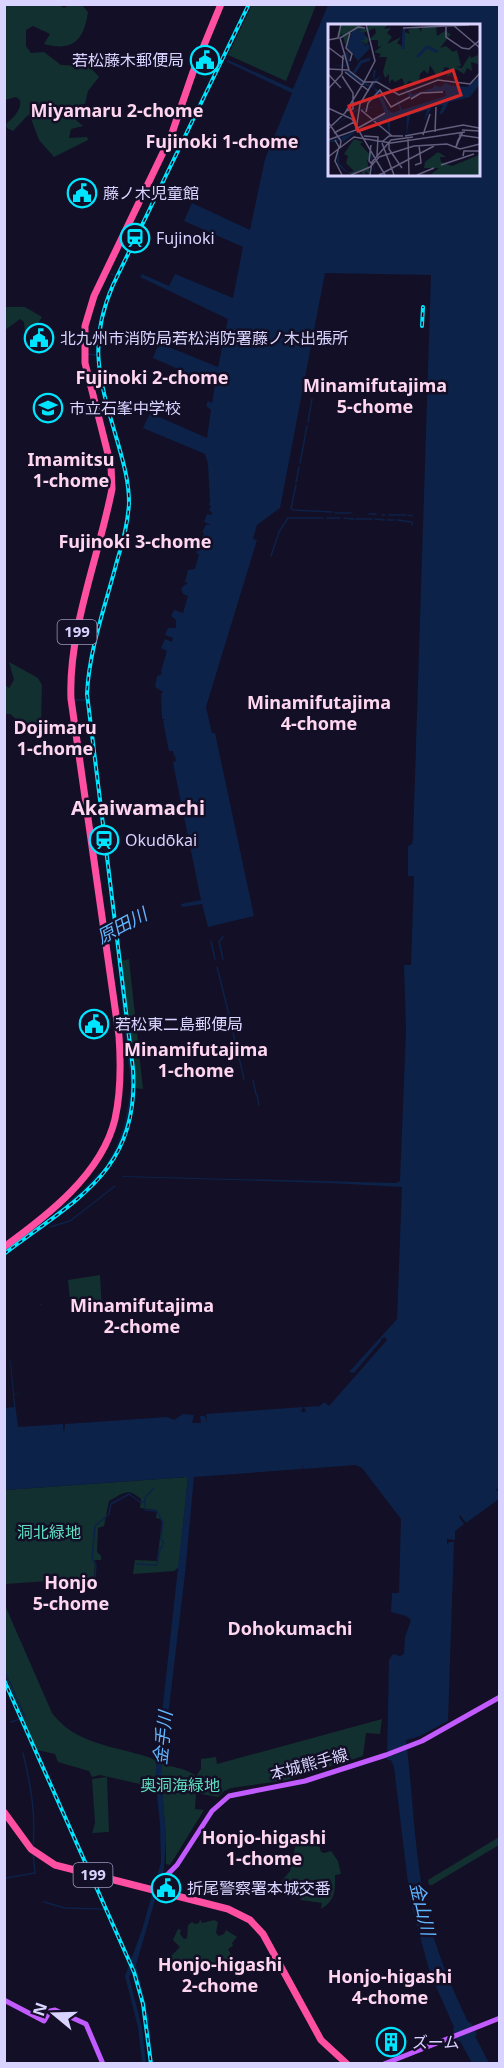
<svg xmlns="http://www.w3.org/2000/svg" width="504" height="2068" viewBox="0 0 504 2068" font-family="'Noto Sans','Noto Sans JP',sans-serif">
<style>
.green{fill:#12302f}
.water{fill:#0c2248;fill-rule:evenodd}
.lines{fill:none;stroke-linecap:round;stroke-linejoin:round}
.stream{stroke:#0c2248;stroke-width:1.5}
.major{stroke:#c25bff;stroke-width:5}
.highway{stroke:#ff4fa3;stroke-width:7}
.rail-casing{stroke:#00e5ff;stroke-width:4}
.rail{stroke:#130f26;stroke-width:1.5;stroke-dasharray:4.5;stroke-linecap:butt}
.labels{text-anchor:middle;stroke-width:5;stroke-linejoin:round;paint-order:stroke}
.shield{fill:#130f26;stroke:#9e99be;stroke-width:1.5}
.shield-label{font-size:15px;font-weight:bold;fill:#d9d4ff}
.poi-label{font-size:16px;fill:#d9d4ff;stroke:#130f26;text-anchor:start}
.park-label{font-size:16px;fill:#5fe0c0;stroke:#130f26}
.street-label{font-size:16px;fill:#d9d4ff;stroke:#130f26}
.neighbourhood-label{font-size:18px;font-weight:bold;fill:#ffd6f0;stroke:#130f26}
.water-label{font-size:18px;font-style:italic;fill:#62b6ff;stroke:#130f26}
.quarter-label{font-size:20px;font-weight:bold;fill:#ffd6f0;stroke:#130f26}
.inset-river{fill:none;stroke:#0c2248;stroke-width:3}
.inset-road{fill:none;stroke:#625e7d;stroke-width:1.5}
.view{fill:#d62828;fill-opacity:0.15;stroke:#d62828;stroke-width:3}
.inset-edge{fill:none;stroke:#d9d4ff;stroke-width:3}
</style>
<rect width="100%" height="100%" fill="#130f26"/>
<path class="green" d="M 5,4 L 59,5 L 64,8 L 69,5 L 82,5 L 88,12 C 84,40 73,52 44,44 L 50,34 L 33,26 L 26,30 L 26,46 L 31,53 L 44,52 L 61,65 L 89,66 L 99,77 L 88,91 L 85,104 L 69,106 L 69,118 L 75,119 L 83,126 L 71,129 L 69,138 L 87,137 L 88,140 L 54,157 L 39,140 L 30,116 L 28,115 L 13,131 L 7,128 L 6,124 C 13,118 22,110 20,100 L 16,97 L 5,100 Z
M 252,5 L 316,5 L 286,81 L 228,55 Z
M 5,307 L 25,307 L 42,317 L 31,335 L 25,333 L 24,322 L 20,319 L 5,330 Z
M 9,662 L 38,678 L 42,685 L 41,723 L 24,726 L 10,714 L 5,714 L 5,685 L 9,688 L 14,680 Z
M 129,959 L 143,1089 L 135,1088 L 121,961 Z
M 100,1275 L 102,1309 L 71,1310 L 68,1280 Z
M 188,1477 L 179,1567 L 174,1571 L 133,1574 L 135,1560 L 157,1561 L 162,1522 L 160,1519 L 156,1518 L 157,1510 L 140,1508 L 141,1499 C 127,1487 124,1493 109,1501 L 104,1526 L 98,1528 L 97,1552 L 101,1556 L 101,1560 L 95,1560 L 94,1578 L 5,1584 L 5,1490 Z
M 4,1603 L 52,1713 C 75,1744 114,1746 148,1757 C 154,1759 159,1763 166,1765 C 177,1768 187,1769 196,1776 L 201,1769 L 201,1759 L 216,1757 L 217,1764 L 382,1719 L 380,1734 L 366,1733 L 363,1756 L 287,1780 L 231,1788 L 224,1791 L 218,1797 L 196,1793 L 195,1809 L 204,1810 L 170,1865 L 166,1864 L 166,1838 L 162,1789 L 100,1775 L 92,1777 L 89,1771 L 58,1762 L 55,1754 L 37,1750 L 5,1675 Z
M 107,1777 L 109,1832 L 92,1833 L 95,1823 L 92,1779 Z
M 303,1836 L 317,1838 L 321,1852 L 324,1853 L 331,1851 L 338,1861 L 341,1874 L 335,1875 C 335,1891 336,1900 321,1909 L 322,1903 L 301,1900 L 300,1895 L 280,1883 L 290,1871 L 295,1847 Z
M 499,1837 L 499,1845 L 432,1885 L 429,1885 L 428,1880 Z
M 200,1919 L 202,1923 L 214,1920 L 218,1922 L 216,1933 L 219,1936 L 224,1934 L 226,1930 L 237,1937 L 232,1943 L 233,1946 L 228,1949 L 237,1966 L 217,1967 L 210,1965 L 199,1969 L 198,1964 L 168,1969 L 165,1962 L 180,1947 L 173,1940 L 178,1929 L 181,1930 L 180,1934 L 184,1939 L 187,1938 L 188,1925 L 192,1922 L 195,1924 L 199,1923 Z"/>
<path class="water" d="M 328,5 L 499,5 L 500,1488 L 496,1489 L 499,1493 L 499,1499 L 466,1523 L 460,1515 L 459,1517 L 464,1524 L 455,1531 L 455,1540 L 447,1539 L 447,1545 L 449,1542 L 454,1542 L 448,1721 L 420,1736 L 406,1740 C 414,1802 414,1867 431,1928 C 440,1960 453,1991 468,2022 L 471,2023 L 477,2034 L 475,2036 L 489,2063 L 472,2063 L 460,2041 L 457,2041 L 453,2030 L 454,2027 L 430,1973 L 410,1900 L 394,1767 L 391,1760 L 387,1760 L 389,1660 L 393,1654 L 400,1656 L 404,1654 L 405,1637 L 411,1620 L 406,1616 L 391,1612 L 392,1593 L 399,1593 L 401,1519 L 362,1468 L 356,1465 L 303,1469 L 302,1465 L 302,1469 L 194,1477 L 185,1574 L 161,1774 L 166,1838 L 164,1869 L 136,1965 L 149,2018 L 152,2054 L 146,2011 L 135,1967 L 129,1977 L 142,2028 L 146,2063 L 142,2063 L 138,2027 L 125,1976 L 142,1930 L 161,1862 L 160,1824 L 155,1777 L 188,1477 L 5,1490 L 5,1408 L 14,1407 L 10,1362 L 7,1358 L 11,1362 L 14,1394 L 23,1393 L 14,1395 L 18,1427 L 63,1424 L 64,1433 L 65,1424 L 167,1417 L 174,1420 L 183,1414 L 194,1415 L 192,1423 L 201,1423 L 200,1416 L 205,1416 L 207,1423 L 206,1414 L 303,1407 L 301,1412 L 306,1412 L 304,1407 L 320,1406 L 324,1402 L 329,1406 L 387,1340 L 385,1337 L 381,1339 L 381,1341 L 354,1373 L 349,1372 L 397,1319 L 402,1187 L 330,1183 L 124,1177 L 113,1173 L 122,1176 L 396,1183 L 400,1181 L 406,1030 L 404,965 L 411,965 L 414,876 L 408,876 L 408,846 L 412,844 L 413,839 L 431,275 L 325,273 L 280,508 L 257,525 L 253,539 L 257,540 L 206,707 L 212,733 L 215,733 L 254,916 L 208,927 L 202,904 L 182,907 L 181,904 L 201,900 L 175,773 L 173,762 L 176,761 L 175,756 L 172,757 L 174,756 L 173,751 L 169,751 L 163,721 L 165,719 L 162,719 L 161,694 L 163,692 L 155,687 L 157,676 L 162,674 L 161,671 L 167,651 L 161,648 L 165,639 L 172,642 L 173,638 L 165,635 L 168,628 L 176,628 L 176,620 L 171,616 L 174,610 L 183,613 L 188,596 L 183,594 L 181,588 L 188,583 L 185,582 L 188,570 L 195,569 L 199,554 L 196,553 L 204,533 L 202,532 L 206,525 L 211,525 L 204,522 L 207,514 L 212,515 L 212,513 L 209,510 L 211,506 L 208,504 L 210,503 L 208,464 L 205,454 L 143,428 L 150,413 L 207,438 L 211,410 L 206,406 L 208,401 L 212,403 L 215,385 L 153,358 L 159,343 L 218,367 L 228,319 L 140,277 L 142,274 L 169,286 L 175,274 L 233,298 L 243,247 L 184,221 L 192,203 L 250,230 L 265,159 L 292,93 L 227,62 L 228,60 L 293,89 ZM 330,26 L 478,26 L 478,174 L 330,174 Z"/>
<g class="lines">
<path class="stream" d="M 111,274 L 115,275
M 87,354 L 96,355
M 308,422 L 312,399
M 300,463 L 307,426
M 296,482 L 299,467
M 296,485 L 291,508 L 293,510 L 332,512
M 335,513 L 351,513
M 369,514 L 376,514
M 382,515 L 385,515
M 389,515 L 406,515
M 408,515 L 412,516
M 327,518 L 340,518
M 344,518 L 354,519
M 356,519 L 372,519
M 375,519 L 384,520
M 387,520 L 394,520
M 397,520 L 412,522 L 412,525
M 271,556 L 279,532 L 288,518 L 323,518
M 74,700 L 85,700
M 223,937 L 219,942 L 223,959
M 211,941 L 215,959
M 121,961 L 135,1088
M 118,962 L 132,1088
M 217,967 L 229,1015
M 231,1024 L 244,1079
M 253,1080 L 256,1094
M 257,1095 L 259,1105
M 108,1163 C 123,1141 128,1116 131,1090
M 111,1165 L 112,1167
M 56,1212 L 83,1191 L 99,1174
M 50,1227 L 70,1221 L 115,1186
M 41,1304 L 41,1305
M 145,1507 L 145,1498 L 154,1488
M 145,1510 L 157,1511 L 163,1523 L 161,1539 L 164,1543
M 137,1564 L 157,1565 L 160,1549 L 163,1545
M 95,1579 L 96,1564 L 92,1559 L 95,1526 L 109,1514 L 111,1504 L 129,1494 L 140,1502 L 145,1502
M 4,1669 L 25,1717 L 11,1722
M 23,1753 C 31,1786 36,1815 33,1848
M 6,1878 L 35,1873 L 33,1853
M 44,1902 L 65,1908 L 103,1909"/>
<path class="major" d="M 154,1888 L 177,1865 L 212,1811 L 229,1796 L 305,1781 L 386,1755 L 422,1741 L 500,1697
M 4,2000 L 44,2021 L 50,2011 L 55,2010 L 86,2024 L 103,2064
M 384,2064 L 500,2018"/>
<path class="highway" d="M 4,1247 C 47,1216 102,1174 115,1119 C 121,1092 121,1064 119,1036 L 71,699 C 68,631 99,556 112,489 L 111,466 L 85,363 L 85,326 L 94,296 L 171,136 L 193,72 L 221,4
M 4,1812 L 31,1849 L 55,1865 L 228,1909 L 250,1920 L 263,1934 L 321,2040 L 347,2064"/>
<g class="rail-casing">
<path id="rail" d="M 422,326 L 423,307
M 4,1254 C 74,1200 140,1172 133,1069 L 87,694 C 89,649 106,604 117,561 C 123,542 128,523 129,503 C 129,481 123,461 117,440 C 100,381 87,345 113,285 L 249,4
M 4,1680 L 134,1972 L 143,2004 L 151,2064"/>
</g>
<use href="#rail" class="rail"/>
</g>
<defs>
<g id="civic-ring" transform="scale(1.5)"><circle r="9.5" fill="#130f26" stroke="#00e5ff" stroke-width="1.5"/><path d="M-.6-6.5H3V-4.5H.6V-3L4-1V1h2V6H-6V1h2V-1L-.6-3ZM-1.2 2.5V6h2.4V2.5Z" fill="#00e5ff"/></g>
<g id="station-ring" transform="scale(1.5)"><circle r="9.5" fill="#130f26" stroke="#00e5ff" stroke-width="1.5"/><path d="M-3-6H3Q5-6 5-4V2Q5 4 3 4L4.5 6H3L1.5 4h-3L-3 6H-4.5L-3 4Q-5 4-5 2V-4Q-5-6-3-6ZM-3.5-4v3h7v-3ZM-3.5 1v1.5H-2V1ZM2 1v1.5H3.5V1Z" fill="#00e5ff"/></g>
<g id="school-ring" transform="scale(1.5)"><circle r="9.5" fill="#130f26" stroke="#00e5ff" stroke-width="1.5"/><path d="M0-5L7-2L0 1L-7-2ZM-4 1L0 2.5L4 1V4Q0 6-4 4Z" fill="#00e5ff"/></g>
<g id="building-ring" transform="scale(1.5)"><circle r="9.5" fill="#130f26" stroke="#00e5ff" stroke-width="1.5"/><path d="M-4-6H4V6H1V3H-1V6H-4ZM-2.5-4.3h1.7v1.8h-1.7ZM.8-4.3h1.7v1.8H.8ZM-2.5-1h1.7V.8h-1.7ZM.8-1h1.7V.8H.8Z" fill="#00e5ff"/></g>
</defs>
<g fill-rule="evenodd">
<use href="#civic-ring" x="205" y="60"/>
<use href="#civic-ring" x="82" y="193"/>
<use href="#station-ring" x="135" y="238"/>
<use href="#civic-ring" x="39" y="338"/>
<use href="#school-ring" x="48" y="408"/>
<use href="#station-ring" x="104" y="840"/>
<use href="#civic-ring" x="94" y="1024"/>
<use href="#civic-ring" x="166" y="1888"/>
<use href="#building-ring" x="391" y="2042"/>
</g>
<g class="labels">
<g class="shield">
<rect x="57.5" y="620" width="39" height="24" rx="4.5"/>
<rect x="73.5" y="1863" width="39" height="24" rx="4.5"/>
</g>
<g class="shield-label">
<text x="77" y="637">199</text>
<text x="93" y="1880">199</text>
</g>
<g class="poi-label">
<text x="184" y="66" text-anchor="end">若松藤木郵便局</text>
<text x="103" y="199">藤ノ木児童館</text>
<text x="156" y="244">Fujinoki</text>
<text x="60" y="344">北九州市消防局若松消防署藤ノ木出張所</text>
<text x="69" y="414">市立石峯中学校</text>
<text x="125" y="846">Okudōkai</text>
<text x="115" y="1030">若松東二島郵便局</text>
<text x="187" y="1894">折尾警察署本城交番</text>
<text x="412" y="2048">ズーム</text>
</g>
<g class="park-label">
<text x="49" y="1538">洞北緑地</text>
<text x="180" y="1791">奥洞海緑地</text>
</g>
<g class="street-label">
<text transform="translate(309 1764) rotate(-15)" y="6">本城熊手線</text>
</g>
<g class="neighbourhood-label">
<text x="117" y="117">Miyamaru 2-chome</text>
<text x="222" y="148">Fujinoki 1-chome</text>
<text x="152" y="384">Fujinoki 2-chome</text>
<text x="375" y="392">Minamifutajima<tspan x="375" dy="21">5-chome</tspan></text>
<text x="71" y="466">Imamitsu<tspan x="71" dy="21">1-chome</tspan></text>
<text x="135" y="548">Fujinoki 3-chome</text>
<text x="319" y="709">Minamifutajima<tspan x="319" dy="21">4-chome</tspan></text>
<text x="55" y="734">Dojimaru<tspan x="55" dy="21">1-chome</tspan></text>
<text x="196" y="1056">Minamifutajima<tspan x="196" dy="21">1-chome</tspan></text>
<text x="142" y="1312">Minamifutajima<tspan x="142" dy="21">2-chome</tspan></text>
<text x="71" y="1589">Honjo<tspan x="71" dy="21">5-chome</tspan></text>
<text x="290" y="1635">Dohokumachi</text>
<text x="264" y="1844">Honjo-higashi<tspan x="264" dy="21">1-chome</tspan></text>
<text x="220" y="1971">Honjo-higashi<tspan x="220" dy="21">2-chome</tspan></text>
<text x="390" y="1983">Honjo-higashi<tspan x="390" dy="21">4-chome</tspan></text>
</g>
<g class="water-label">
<text transform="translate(122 926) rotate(-28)" y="6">原田川</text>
<text transform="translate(163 1738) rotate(-84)" y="6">金手川</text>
<text transform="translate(422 1909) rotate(77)" y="6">金山川</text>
</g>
<g class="quarter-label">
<text x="138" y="815">Akaiwamachi</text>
</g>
</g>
<g transform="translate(328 24)">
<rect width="152" height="152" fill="#130f26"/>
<path d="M 13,0 L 31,0 L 37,5 L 43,0 L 60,0 L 56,5 L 63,4 L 59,9 L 64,13 L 59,20 L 73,13 L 69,19 L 75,23 L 77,8 L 82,10 L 80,6 L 90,2 L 93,8 L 94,3 L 108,2 L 109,12 L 117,7 L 123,10 L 112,24 L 118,22 L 125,28 L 129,26 L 133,42 L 128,43 L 134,44 L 142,31 L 143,34 L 150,31 L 150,40 L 143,38 L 144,47 L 139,44 L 136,50 L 128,45 L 119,53 L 121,44 L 117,43 L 110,54 L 102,41 L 100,50 L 96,46 L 92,50 L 91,60 L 81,57 L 77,62 L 74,54 L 67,58 L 64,55 L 61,60 L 61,50 L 57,54 L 55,48 L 59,33 L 51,33 L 53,30 L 46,28 L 54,22 L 50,23 L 50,16 L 41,16 L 36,24 L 38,20 L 35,18 L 34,27 L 33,29 L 30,30 L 34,21 L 29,23 L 33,17 L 29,16 L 38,12 L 41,16 L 48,9 L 47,4 L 35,9 L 31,8 L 33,4 L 29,9 L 23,6 L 18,23 L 14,9 L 11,15 L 9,11 ZM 26,115 L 35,118 L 32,120 L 44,133 L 39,136 L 42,151 L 38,147 L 36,151 L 32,147 L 22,150 L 20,149 L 26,147 L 18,139 L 20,132 L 16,130 ZM 110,128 L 118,133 L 112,133 L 113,138 L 124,142 L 151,131 L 151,151 L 102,151 L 111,144 L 96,144 L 97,138 Z" fill="#12302f"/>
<path d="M 30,5 L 35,6 L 31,7 L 37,10 L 37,16 L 29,16 L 35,17 L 29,22 L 36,17 L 37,23 L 40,19 L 42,24 L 30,37 L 19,23 L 24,8 ZM 17,28 L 20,28 L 22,48 L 34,58 L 44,62 L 46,57 L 45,51 L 46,46 L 48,46 L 46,57 L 47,55 L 50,54 L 51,54 L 51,53 L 52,52 L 53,52 L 45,63 L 57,70 L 54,72 L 60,86 L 65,89 L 72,86 L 68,72 L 74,86 L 118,72 L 117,67 L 93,68 L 83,75 L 76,62 L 82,69 L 84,66 L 83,71 L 105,64 L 106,61 L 113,63 L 113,58 L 114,63 L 117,59 L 125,62 L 126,58 L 126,62 L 139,63 L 151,53 L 151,61 L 142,73 L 121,78 L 115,89 L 111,91 L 115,81 L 104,83 L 96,97 L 99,86 L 82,91 L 78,114 L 79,92 L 67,95 L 69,103 L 67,96 L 62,97 L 62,113 L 54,118 L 47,118 L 42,123 L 48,151 L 41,130 L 42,123 L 44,120 L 47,117 L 56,116 L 61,112 L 59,98 L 44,97 L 36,101 L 15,118 L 11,128 L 11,139 L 22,151 L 11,142 L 9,137 L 11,128 L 15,117 L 14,114 L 7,118 L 0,118 L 27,108 L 37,99 L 57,89 L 54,81 L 34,86 L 29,87 L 0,106 L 28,86 L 54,81 L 49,69 L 44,73 L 48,68 L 46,64 L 36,61 L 15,47 L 0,47 L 20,47 L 19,42 L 0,41 L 15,41 L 15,35 L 15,41 L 19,41 Z" fill="#0c2248"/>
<path class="inset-river" d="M 75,25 L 76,5M 89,33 L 99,23 L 110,28M 26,49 L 33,38 L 42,35"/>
<path class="inset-road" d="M 125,1 L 152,24M 118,2 L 118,13 L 134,24 L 141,25 L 152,16M 75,4 L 141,1M 22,9 L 18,24 L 24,30 L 22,37M 0,16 L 10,14 L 13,0M 0,23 L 16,35M 0,45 L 20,46 L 36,58 L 47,37 L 38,0M 21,46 L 12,14 L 30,3 L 37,4M 17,48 L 41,67M 0,50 L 13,64M 14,52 L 25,69 L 25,85 L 18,87M 0,65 L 14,50 L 15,31M 83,75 L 93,69 L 115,68M 0,84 L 24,95 L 57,151M 33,86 L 64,112M 38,88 L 40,79 L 52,66 L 63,83 L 82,73M 0,98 L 13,117 L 12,124M 30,104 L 57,89M 0,105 L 17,89 L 36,58 L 49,58 L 71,71 L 110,56 L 142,60 L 152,49M 134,106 L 152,107M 107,108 L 108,83M 135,108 L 131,116 L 128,123 L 130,116 ZM 6,109 L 26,98M 95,111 L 102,90M 131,111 L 152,114M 36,112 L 50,113 L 49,132M 77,112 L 135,101 L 151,104M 80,115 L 81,151M 0,116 L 28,106 L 32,80 L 45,58M 7,116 L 11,123 L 7,137 L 14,151M 54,118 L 61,112 L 75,112M 54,119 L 66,151M 61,119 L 61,125 L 74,144M 43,121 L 41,137 L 45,141M 135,132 L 136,127 L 152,127M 0,133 L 26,113 L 63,119 L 137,108M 87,141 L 93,139 L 91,121M 113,141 L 146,130M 23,151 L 42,143 L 51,133 L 86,122 L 119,120 L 132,125 L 152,120M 42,151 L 44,138 L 63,116 L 85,113M 51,151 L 106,122M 89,151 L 106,144"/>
<path class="view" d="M 125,46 L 133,71 L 30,107 L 21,82 Z"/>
<rect width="152" height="152" class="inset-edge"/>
</g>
<rect width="504" height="2068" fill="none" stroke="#d9d4ff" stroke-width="12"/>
<g transform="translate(54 2014) rotate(289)" stroke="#130f26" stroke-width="4.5" paint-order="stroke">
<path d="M0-4.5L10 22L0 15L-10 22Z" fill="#d9d4ff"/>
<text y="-9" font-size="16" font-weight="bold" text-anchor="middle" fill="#d9d4ff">N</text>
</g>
</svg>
